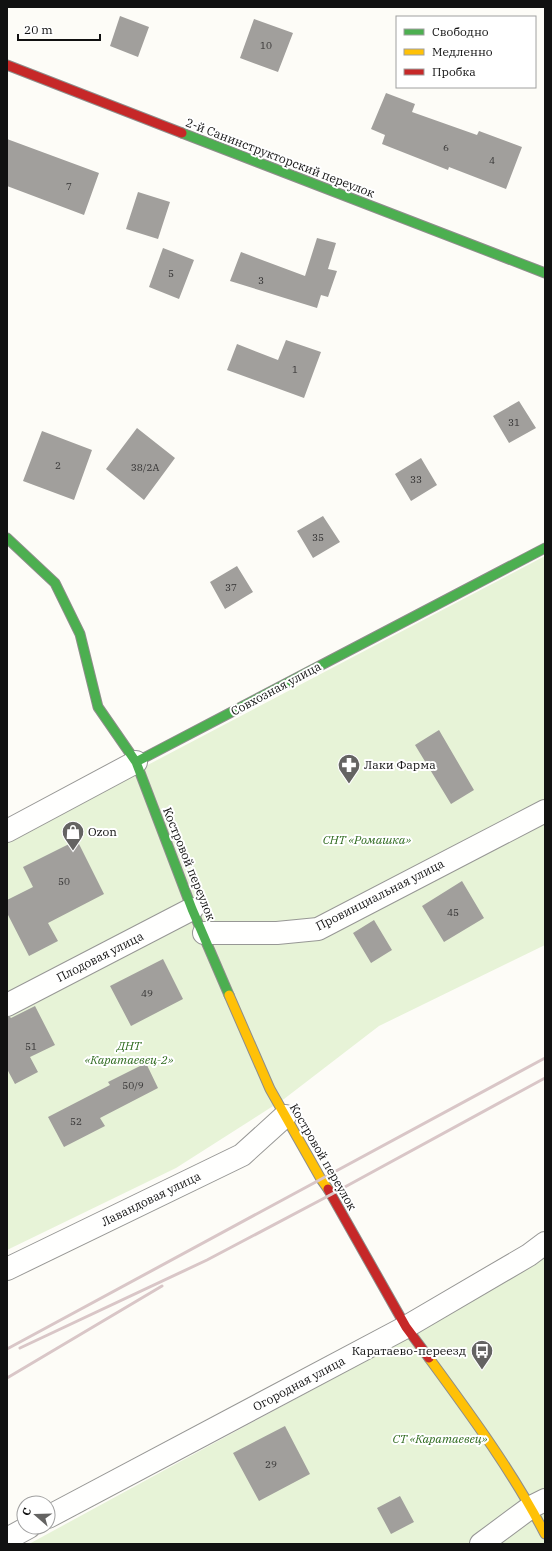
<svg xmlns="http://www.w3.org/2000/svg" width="552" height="1551" viewBox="0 0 552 1551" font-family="'IBM Plex Serif',serif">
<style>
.green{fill:#e7f3d7}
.building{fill:#a19f9c}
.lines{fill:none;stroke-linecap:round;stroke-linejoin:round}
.street-casing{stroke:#979795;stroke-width:24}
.fast-casing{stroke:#8e8d8b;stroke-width:11}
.slow-casing{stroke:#8e8d8b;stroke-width:11}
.jam-casing{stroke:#8e8d8b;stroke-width:11}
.street{stroke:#fffffe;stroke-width:22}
.fast{stroke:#4caf50;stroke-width:9}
.slow{stroke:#ffc107;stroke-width:9}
.jam{stroke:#c62828;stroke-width:9}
.rail{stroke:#d9c6c7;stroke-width:3}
.labels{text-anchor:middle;stroke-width:4;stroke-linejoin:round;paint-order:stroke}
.number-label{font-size:10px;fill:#353434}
.street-label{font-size:12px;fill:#111;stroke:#fff}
.poi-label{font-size:12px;fill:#111;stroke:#fff;text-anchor:start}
.park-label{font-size:12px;font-style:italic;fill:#2f6b1f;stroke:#fff}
</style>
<rect width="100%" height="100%" fill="#fdfcf7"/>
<path class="green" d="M 545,556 L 545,945 L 379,1026 L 284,1099 L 176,1168 L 7,1250 L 7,839 Z
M 545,1254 L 545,1544 L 29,1544 L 398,1343 Z"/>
<path class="building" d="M 120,16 L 149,27 L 138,57 L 110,46 Z
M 254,19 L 293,33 L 278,72 L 240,58 Z
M 386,93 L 415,104 L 412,112 L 477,135 L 479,131 L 522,147 L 506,189 L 449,167 L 448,170 L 382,144 L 385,135 L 371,129 Z
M 7,139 L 99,173 L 84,215 L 7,186 Z
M 138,192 L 170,202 L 158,239 L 126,229 Z
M 317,238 L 336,243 L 328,269 L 337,271 L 328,297 L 321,295 L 317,308 L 230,281 L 241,252 L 305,276 Z
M 163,248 L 194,260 L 179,299 L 149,287 Z
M 286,340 L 321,352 L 304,398 L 227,370 L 237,344 L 278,360 Z
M 519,401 L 536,428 L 509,443 L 493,416 Z
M 137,428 L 175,458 L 144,500 L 106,469 Z
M 42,431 L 92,450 L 74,500 L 23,481 Z
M 421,458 L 437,485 L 411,501 L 395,474 Z
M 323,516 L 340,542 L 313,558 L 297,531 Z
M 237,566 L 253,592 L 225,609 L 210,582 Z
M 439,730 L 474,790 L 451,804 L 415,745 Z
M 77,840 L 104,894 L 48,923 L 58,941 L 29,956 L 7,913 L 7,900 L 33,887 L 23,867 Z
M 462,881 L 484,918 L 444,942 L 422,906 Z
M 374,920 L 392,950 L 371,963 L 353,933 Z
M 163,959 L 183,999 L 131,1026 L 110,986 Z
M 35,1006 L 55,1045 L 30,1057 L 38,1072 L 15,1084 L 7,1069 L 7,1017 L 10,1017 L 11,1018 Z
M 146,1063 L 158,1088 L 100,1118 L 105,1126 L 64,1147 L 48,1117 L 110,1085 L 108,1082 Z
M 285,1426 L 310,1474 L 259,1501 L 233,1453 Z
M 400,1496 L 414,1522 L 391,1534 L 377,1508 Z"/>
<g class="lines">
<g class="street-casing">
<path id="street" d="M 7,831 L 136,762
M 204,933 L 277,933 L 318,929 L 545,811
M 7,1005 L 192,909
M 7,1269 L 242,1155 L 285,1116
M 48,1517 L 406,1327 L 529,1255 L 545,1243
M 7,1539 L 29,1527
M 481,1544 L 531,1507 L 545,1500"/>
</g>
<g class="fast-casing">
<path id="fast" d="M 182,133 L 545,273
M 7,538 L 55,583 L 80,634 L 98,707 L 136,762 L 192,909 L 229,995
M 136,762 L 545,548"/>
</g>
<g class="slow-casing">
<path id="slow" d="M 229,995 L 270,1089 L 321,1179 L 328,1189
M 429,1358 C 470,1414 513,1472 545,1534"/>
</g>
<g class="jam-casing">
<path id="jam" d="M 7,65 L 182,133
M 328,1189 L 406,1327 L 429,1358"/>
</g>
<use href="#street" class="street"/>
<use href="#fast" class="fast"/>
<use href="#slow" class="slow"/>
<use href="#jam" class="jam"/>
<path class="rail" d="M 20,1348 L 207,1260 L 332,1194 L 545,1078
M 7,1349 L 545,1058
M 7,1378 L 162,1286"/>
</g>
<defs>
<g id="pharmacy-pin" transform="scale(1.15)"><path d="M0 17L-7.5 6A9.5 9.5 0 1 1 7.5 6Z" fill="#646362" stroke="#fff"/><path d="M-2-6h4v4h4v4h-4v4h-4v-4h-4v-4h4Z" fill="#fff"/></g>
<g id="shop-pin" transform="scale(1.15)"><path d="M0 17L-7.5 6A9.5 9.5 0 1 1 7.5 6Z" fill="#646362" stroke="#fff"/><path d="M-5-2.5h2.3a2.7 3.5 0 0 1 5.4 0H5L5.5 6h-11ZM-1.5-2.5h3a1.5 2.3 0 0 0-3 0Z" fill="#fff"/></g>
<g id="bus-pin" transform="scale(1.15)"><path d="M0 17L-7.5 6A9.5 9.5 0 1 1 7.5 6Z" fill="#646362" stroke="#fff"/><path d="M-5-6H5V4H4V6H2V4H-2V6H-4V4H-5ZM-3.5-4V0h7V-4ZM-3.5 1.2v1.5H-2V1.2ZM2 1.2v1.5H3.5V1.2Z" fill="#fff"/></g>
</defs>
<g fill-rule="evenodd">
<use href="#pharmacy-pin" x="349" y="765"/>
<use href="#shop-pin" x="73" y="832"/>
<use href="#bus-pin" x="482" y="1351"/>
</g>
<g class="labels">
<g class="number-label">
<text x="266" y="49">10</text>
<text x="446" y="151">6</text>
<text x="492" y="164">4</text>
<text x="69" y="190">7</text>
<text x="171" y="277">5</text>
<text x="261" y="284">3</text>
<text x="295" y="373">1</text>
<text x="514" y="426">31</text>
<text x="58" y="469">2</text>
<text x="145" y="471">38/2А</text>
<text x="416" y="483">33</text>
<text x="318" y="541">35</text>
<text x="231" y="591">37</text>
<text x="64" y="885">50</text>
<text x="453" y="916">45</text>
<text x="147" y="997">49</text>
<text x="31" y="1050">51</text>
<text x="133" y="1089">50/9</text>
<text x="76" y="1125">52</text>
<text x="271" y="1468">29</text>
</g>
<g class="street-label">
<text transform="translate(280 158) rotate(21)" y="4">2-й Санинструкторский переулок</text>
<text transform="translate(276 689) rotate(-28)" y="4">Совхозная улица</text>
<text transform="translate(189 864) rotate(68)" y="4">Костровой переулок</text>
<text transform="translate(380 895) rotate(-27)" y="4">Провинциальная улица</text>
<text transform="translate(100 957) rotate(-27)" y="4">Плодовая улица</text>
<text transform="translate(323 1157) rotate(60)" y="4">Костровой переулок</text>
<text transform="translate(151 1199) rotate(-26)" y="4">Лавандовая улица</text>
<text transform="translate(299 1384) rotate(-28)" y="4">Огородная улица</text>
</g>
<g class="poi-label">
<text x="364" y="769">Лаки Фарма</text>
<text x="88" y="836">Ozon</text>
<text x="466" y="1355" text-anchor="end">Каратаево-переезд</text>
</g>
<g class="park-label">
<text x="367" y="844">СНТ «Ромашка»</text>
<text x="129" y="1050">ДНТ<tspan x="129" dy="14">«Каратаевец-2»</tspan></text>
<text x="440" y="1443">СТ «Каратаевец»</text>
</g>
</g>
<rect width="552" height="1551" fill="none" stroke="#111111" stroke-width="16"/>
<rect x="396" y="16" width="140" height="72" fill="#ffffff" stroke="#a0a0a0"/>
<rect x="404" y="29" width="20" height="6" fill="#4caf50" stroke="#a0a0a0"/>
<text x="432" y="36" font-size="12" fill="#111111">Свободно</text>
<rect x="404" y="49" width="20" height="6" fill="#ffc107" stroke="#a0a0a0"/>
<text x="432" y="56" font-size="12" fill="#111111">Медленно</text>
<rect x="404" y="69" width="20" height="6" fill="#c62828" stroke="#a0a0a0"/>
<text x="432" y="76" font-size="12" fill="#111111">Пробка</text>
<g transform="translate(36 1515) rotate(290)"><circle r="19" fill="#ffffff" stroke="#a0a0a0"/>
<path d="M0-3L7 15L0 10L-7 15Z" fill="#646362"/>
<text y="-6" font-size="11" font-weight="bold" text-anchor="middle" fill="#111111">С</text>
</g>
<path d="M18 34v6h82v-6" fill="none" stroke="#111111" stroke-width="2"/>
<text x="24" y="34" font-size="12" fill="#111111" stroke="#ffffff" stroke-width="3" paint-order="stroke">20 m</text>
</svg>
